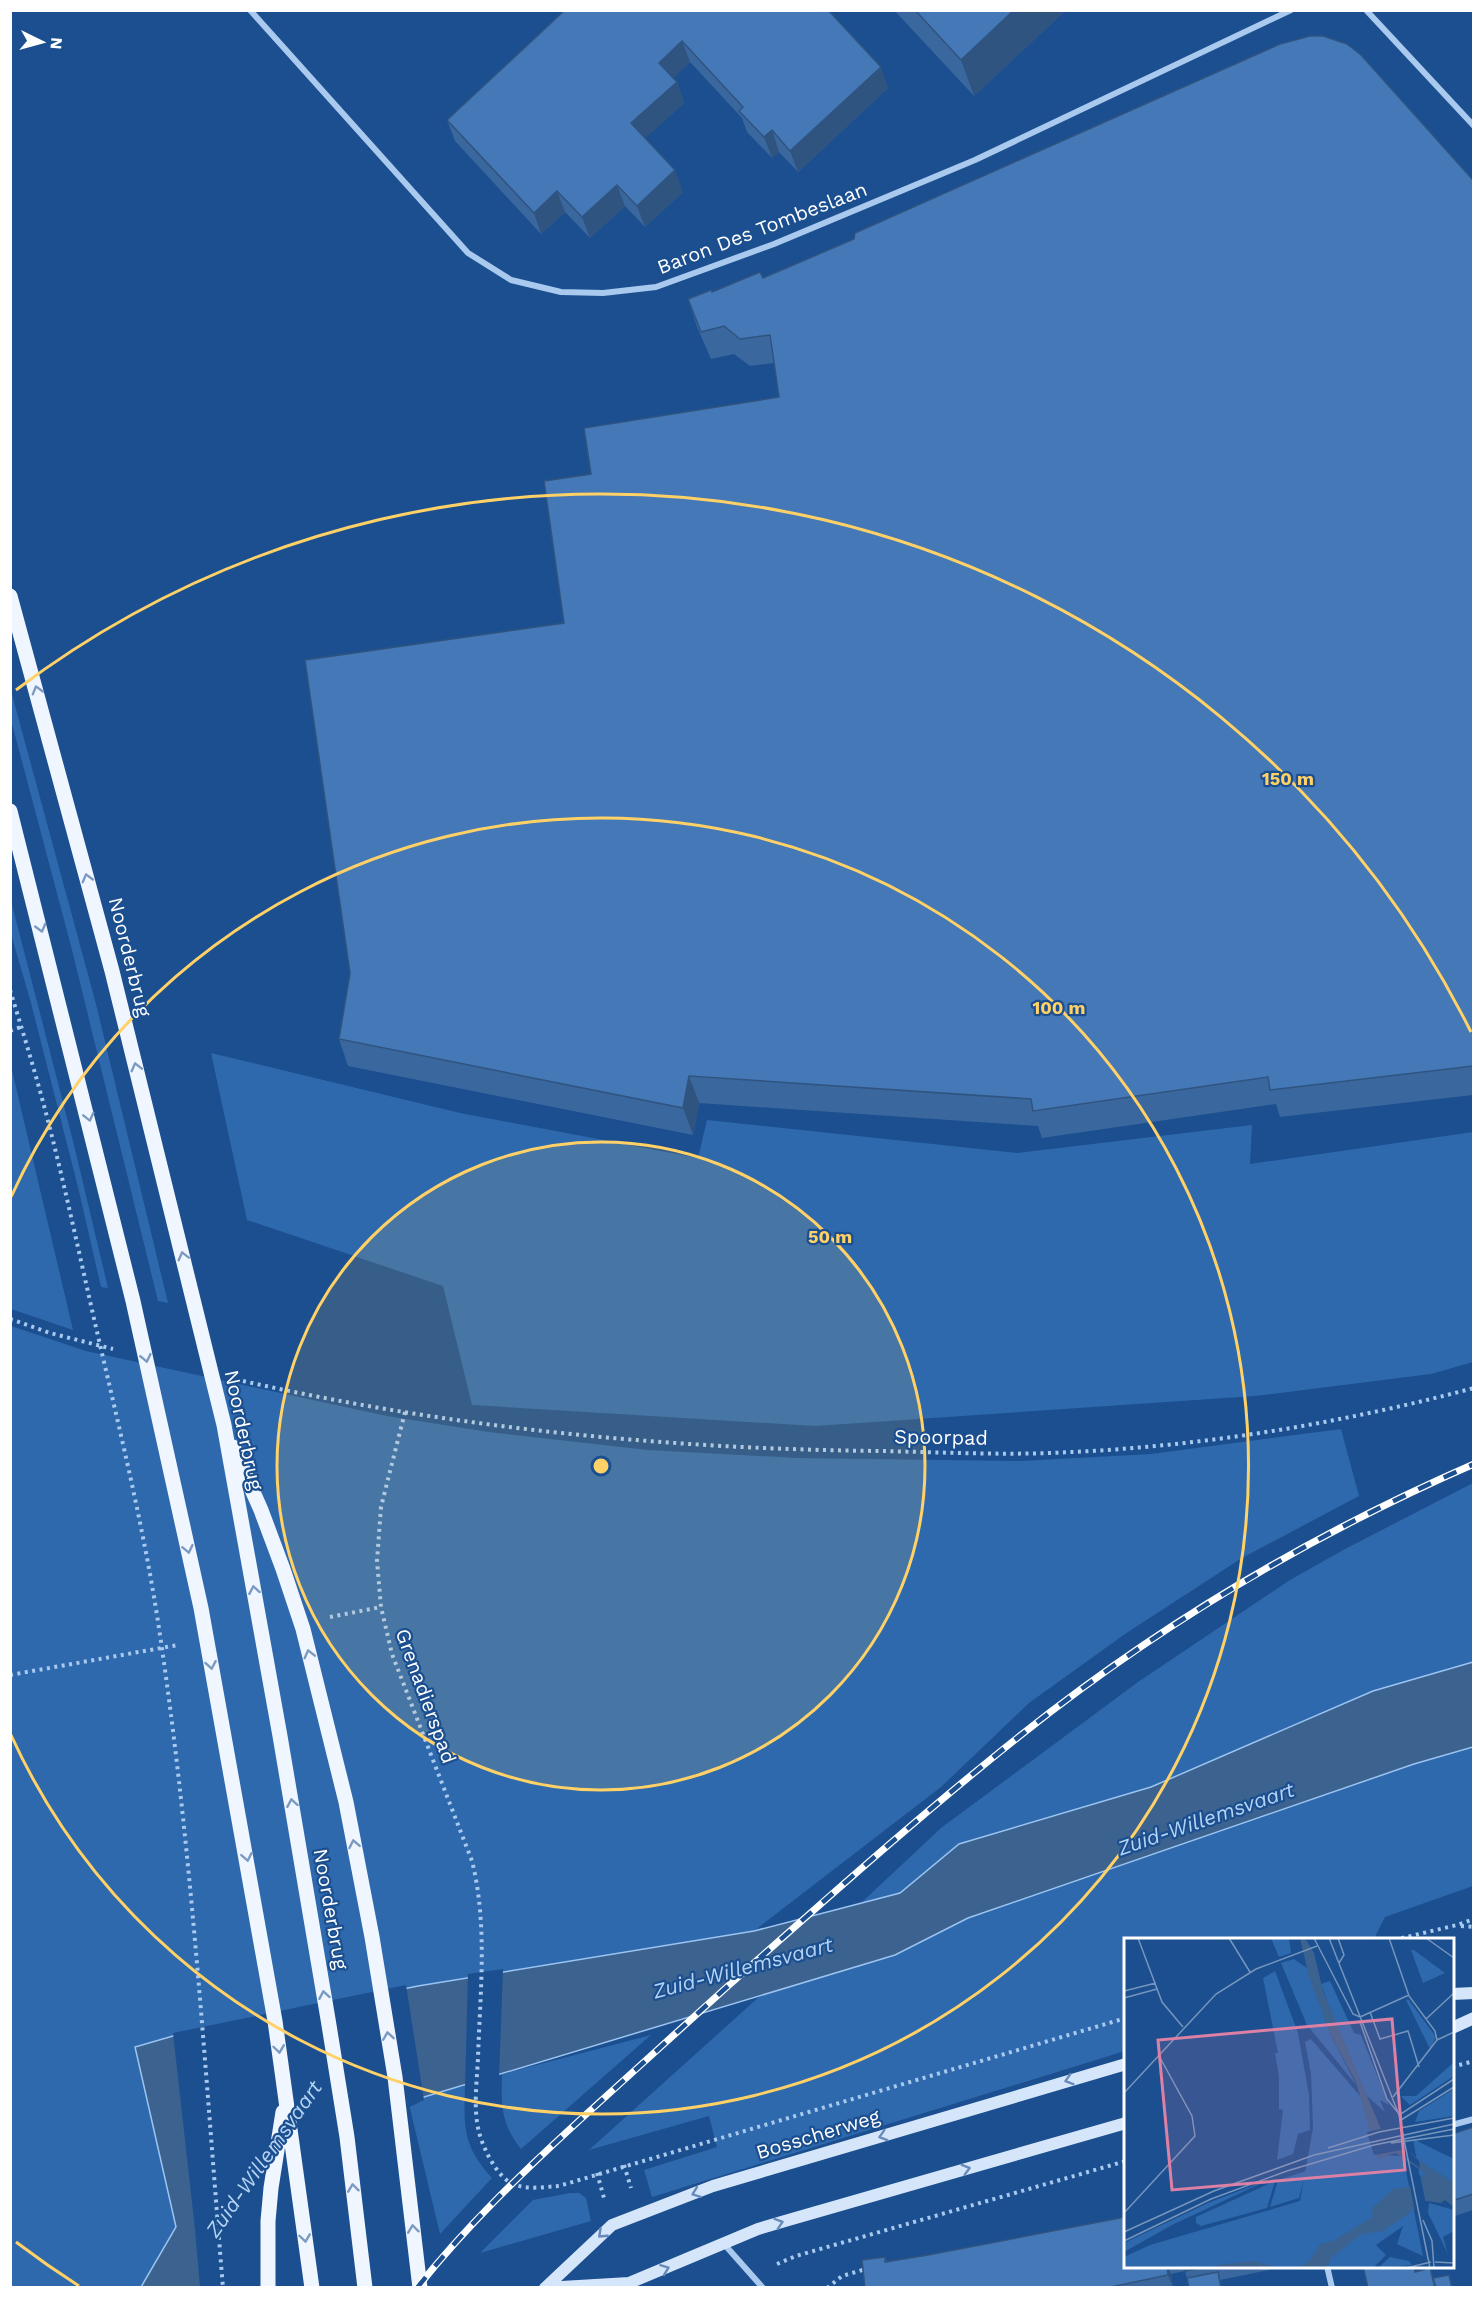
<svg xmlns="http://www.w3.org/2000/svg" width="1484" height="2298" viewBox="0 0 1484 2298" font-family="'Work Sans',sans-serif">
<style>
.green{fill:#2e69ad}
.water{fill:#3c6290;stroke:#9cc4f0;stroke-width:1.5}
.pier{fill:#1b4f8f}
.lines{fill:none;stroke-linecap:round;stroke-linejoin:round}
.path{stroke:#a9c9ee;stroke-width:4;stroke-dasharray:3 4.5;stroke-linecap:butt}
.street{stroke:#a9c9ee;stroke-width:6}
.secondary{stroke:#d6e6fa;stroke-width:12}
.primary{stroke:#f0f6ff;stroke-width:15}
.rail-casing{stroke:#fff;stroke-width:7}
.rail{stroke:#1b4f8f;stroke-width:4.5;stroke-dasharray:14;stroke-linecap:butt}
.wall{fill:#3a679d}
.shaded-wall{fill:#305480}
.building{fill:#4478b7;stroke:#305480;stroke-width:1.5}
.oneway{stroke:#7b9ac1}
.oneway2{stroke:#668bba}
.ring{fill:none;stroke:#ffd166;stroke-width:3}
.labels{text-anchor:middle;stroke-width:4.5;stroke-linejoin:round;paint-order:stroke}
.street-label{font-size:20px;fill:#fff;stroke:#1b4f8f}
.water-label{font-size:21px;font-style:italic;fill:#b5d3f5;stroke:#1b4f8f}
.inset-road{fill:none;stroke:#7695bc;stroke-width:1.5}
.view{fill:#dd80a5;fill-opacity:0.15;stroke:#dd80a5;stroke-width:3}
.inset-edge{fill:none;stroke:#fff;stroke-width:3}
.centre{fill:#ffd166;stroke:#1b4f8f;stroke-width:3}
.ring-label{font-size:18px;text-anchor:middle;font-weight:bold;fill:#ffd166;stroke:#1b4f8f;stroke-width:4.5;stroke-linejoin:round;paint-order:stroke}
</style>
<rect width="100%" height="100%" fill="#1b4f8f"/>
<path class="green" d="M 10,687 L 96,1004 L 168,1303 L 158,1301 L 72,950 L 11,720 Z
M 10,897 L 74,1145 L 108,1288 L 101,1287 L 78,1187 L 31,1003 L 11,934 Z
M 211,1053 L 460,1113 L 698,1158 L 707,1120 L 1017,1153 L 1252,1125 L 1250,1164 L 1473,1132 L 1473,1362 L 1431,1374 L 1255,1396 L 815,1426 L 472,1405 L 443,1286 L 247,1220 Z
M 11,1066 L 73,1330 L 11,1309 Z
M 11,1326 L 86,1351 L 387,1416 L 489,1432 L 648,1450 L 798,1458 L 1021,1461 L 1151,1454 L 1341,1429 L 1359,1496 L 1242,1558 L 1125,1634 L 1029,1703 L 941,1787 L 754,1931 L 418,1986 L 135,2047 L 176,2227 L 141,2287 L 11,2288 Z
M 1473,1483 L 1473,1662 L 1373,1691 L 1151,1787 L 959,1844 L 900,1893 L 861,1903 L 941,1828 L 1138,1682 L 1290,1580 L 1345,1549 Z
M 1473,1747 L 1473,1886 L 1385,1917 L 1374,1939 L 1126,1940 L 1125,2051 L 652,2197 L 644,2170 L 717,2147 L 709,2116 L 589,2150 L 760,1996 L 895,1955 L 968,1918 L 1414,1764 Z
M 651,2035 L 521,2149 C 501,2124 501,2105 502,2074 Z
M 465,2085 C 464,2127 462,2145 492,2178 L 440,2234 L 409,2104 L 424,2097 Z
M 570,2193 L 579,2193 L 586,2198 L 591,2221 L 480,2253 L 533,2200 Z"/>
<path class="water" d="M 1473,1662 L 1473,1747 L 1414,1764 L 968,1918 L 895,1955 L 424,2097 L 398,2110 L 218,2287 L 141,2287 L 176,2227 L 135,2047 L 173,2036 L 418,1986 L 754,1931 L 900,1893 L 959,1844 L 1151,1787 L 1373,1691 Z"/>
<path class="pier" d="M 503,1969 L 499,2078 L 465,2088 L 468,1974 Z
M 406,1985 L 424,2100 L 399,2112 L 222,2288 L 200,2287 L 195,2229 L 173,2033 Z"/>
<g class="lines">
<path class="path" d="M 10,990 C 23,1032 36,1075 47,1117 C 67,1194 83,1272 101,1349 C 123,1444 146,1539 160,1635 C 192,1851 205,2070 223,2288
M 10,1031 L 21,1027
M 10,1319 L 50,1333 L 113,1349
M 243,1381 C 452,1428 667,1449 880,1451 C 936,1452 993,1455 1049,1453 C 1192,1448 1335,1425 1474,1388
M 405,1412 L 381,1507 L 377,1561 L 381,1607 L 392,1654 L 472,1861 C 488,1925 480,1993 478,2058 C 477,2081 473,2109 479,2132 C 483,2148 497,2177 513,2184 C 527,2190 544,2187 559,2186 L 1126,2018
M 330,1617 L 381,1607
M 10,1675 L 178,1645
M 1461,1926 L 1474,1927
M 1394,1940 L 1457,1925 L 1474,1919
M 1452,2067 L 1474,2061
M 624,2165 L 631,2188
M 597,2173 L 604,2198
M 777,2264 L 796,2256 L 1126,2161
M 827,2288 L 842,2276 L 866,2269"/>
<path class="street" d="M 250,10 L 468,253 L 511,280 L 561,292 L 603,293 L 656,287 L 774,244 L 975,160 L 1291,10
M 1366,10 L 1474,126
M 1452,2125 L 1474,2119
M 724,2244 L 763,2288
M 1327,2266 L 1332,2288"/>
<path class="secondary" d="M 1452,1994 L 1474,1993
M 1452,2028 L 1474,2018
M 546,2287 L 612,2225 L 713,2186 L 1126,2064
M 545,2288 L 629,2283 L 758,2229 L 785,2221 L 1126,2123"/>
<path class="primary" d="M 10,596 L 112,971 L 224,1425 L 280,1736 L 328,2019 L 347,2137 L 365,2288
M 10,811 L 133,1301 L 201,1608 L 275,2021 L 312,2288
M 233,1447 L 261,1510 L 283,1569 L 303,1629 L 346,1802 L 372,1937 L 395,2077 L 420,2288
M 268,2288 L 268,2221 L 271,2188 L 283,2112"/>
<g class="rail-casing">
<path id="rail" d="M 417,2288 C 466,2226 524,2171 582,2118 C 631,2074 679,2030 728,1986 C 824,1901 920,1815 1021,1735 C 1158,1626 1313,1534 1474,1464"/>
</g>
<use href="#rail" class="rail"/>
</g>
<path class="wall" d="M 560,10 L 828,10 L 888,88 L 798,172 L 779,152 L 772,158 L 747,132 L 742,118 L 690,62 L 673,78 L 677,82 L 684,103 L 645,138 L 683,192 L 645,227 L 625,206 L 590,238 L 565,212 L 541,234 L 455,141 L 447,120 L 562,13 Z
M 894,10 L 1066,10 L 974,96 Z
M 1473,180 L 1473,1095 L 1280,1117 L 1276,1104 L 1042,1138 L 1038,1126 L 699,1103 L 693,1135 L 348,1066 L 339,1039 L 564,623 L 591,474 L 779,397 L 774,363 L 750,366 L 734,354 L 711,359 L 697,327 L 688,299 L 763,278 Z
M 1473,2127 L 1473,2210 L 1452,2217 L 1452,2134 Z
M 885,2257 L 887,2262 L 1125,2266 L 1268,2266 L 1269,2270 L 1220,2280 L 1222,2288 L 1189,2288 L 1187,2279 L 1185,2271 L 1171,2274 L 1173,2288 L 865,2288 Z"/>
<path class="shaded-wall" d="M 1014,10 L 1066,10 L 974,96 L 961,60 Z
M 682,41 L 690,62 L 667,84 L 659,63 Z
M 881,67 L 888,88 L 798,172 L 790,151 Z
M 677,82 L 684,103 L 639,144 L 631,123 Z
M 772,130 L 779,152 L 772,158 L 764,137 Z
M 675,170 L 683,192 L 645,227 L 637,206 Z
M 617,185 L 625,206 L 590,238 L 582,217 Z
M 557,191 L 565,212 L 541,234 L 534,213 Z
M 689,1076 L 699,1103 L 693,1135 L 683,1108 Z
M 1167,2266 L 1168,2266 L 1171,2274 L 1173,2288 L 1168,2275 Z"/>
<path class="building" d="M 565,10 L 828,10 L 881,67 L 790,151 L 772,130 L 764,137 L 739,111 L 743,107 L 682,41 L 659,63 L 677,82 L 631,123 L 675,170 L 637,206 L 617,185 L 582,217 L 557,191 L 534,213 L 447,120 Z
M 915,10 L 1014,10 L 961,60 Z
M 1310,36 L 1323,36 L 1347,44 L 1361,55 L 1473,180 L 1473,1072 L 1473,1066 L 1270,1090 L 1268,1077 L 1033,1111 L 1031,1099 L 689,1076 L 683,1108 L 339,1039 L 350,973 L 305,660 L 564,623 L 544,481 L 591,474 L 584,428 L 779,397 L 770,335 L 740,339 L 724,326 L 701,332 L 688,299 L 711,290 L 712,292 L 760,272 L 763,278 L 854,239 L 855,233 L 1280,44 Z
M 1473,2127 L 1473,2194 L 1452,2201 L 1452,2134 Z
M 1125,2217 L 1125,2266 L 1167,2266 L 1168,2275 L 1106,2288 L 865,2288 L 862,2260 L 885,2257 L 885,2262 L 928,2255 Z
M 1184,2266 L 1209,2266 L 1185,2271 Z
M 1363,2266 L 1414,2266 L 1415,2272 L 1430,2268 L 1435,2288 L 1368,2288 Z
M 1218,2272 L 1221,2288 L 1189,2288 L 1187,2278 Z
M 1449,2275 L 1452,2288 L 1436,2288 L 1433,2278 Z"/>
<defs><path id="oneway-chevron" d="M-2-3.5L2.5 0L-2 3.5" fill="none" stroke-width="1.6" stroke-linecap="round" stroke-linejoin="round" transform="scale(1.5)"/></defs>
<g class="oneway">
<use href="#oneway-chevron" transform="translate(37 690) rotate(-106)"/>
<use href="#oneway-chevron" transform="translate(87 878) rotate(-105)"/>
<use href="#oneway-chevron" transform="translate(41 928) rotate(75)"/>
<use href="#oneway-chevron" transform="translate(136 1067) rotate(-104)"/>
<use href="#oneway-chevron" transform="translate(89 1117) rotate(76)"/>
<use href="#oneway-chevron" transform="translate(183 1256) rotate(-104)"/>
<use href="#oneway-chevron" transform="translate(146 1358) rotate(78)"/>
<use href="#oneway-chevron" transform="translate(188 1549) rotate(78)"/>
<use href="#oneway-chevron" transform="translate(254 1590) rotate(-100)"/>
<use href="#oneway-chevron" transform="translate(309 1654) rotate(-104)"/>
<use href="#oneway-chevron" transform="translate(211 1665) rotate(80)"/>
<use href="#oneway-chevron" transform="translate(292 1803) rotate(-100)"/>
<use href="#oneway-chevron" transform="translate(354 1844) rotate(-101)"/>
<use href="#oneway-chevron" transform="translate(247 1857) rotate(79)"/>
<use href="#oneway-chevron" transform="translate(324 1995) rotate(-100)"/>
<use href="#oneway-chevron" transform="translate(388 2036) rotate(-99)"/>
<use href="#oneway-chevron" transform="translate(279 2049) rotate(82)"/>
<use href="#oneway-chevron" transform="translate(353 2188) rotate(-97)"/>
<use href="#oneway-chevron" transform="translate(413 2229) rotate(-97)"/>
<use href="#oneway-chevron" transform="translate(305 2238) rotate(82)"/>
</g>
<g class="oneway2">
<use href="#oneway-chevron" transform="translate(1069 2080) rotate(163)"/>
<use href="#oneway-chevron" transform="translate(883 2136) rotate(163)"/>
<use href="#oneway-chevron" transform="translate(966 2169) rotate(-16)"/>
<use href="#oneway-chevron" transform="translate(696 2193) rotate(159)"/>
<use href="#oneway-chevron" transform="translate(779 2223) rotate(-18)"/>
<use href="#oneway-chevron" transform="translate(602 2234) rotate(137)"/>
<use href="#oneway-chevron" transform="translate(665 2269) rotate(-21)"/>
</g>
<circle cx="601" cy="1466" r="324" fill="#ffd166" fill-opacity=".12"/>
<g class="ring">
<circle cx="601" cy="1466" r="324"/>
<path d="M11 1197A648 648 0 1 1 11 1735"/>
<path d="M79 2286A972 972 0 0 1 16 2242M16 690A972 972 0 0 1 1471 1032"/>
</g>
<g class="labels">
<g class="street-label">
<text transform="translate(762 228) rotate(-21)" y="7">Baron Des Tombeslaan</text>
<text transform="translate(130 957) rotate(76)" y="7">Noorderbrug</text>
<text transform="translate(244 1430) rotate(78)" y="7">Noorderbrug</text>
<text transform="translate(941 1437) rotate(1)" y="7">Spoorpad</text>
<text transform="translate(426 1696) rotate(70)" y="7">Grenadierspad</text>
<text transform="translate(331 1909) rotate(80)" y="7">Noorderbrug</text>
<text transform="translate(818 2134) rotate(-17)" y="7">Bosscherweg</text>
</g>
<g class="water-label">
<text transform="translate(1206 1819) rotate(-19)" y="7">Zuid-Willemsvaart</text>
<text transform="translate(743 1968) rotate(-15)" y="7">Zuid-Willemsvaart</text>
<text transform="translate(264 2159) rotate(-55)" y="7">Zuid-Willemsvaart</text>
</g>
</g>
<g transform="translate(1124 1938)">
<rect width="330" height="330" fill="#1b4f8f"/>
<path d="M 147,0 L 165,0 L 167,15 L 155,19 ZM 287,12 L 290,12 L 321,35 L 299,45 ZM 170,21 L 183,30 L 207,98 L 233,148 L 183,87 L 157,25 ZM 151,33 L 174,95 L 185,157 L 186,192 L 174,196 L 169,216 L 153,222 L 159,172 L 155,171 L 155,139 L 151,115 L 154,115 L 139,40 ZM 206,43 L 230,95 L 237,97 L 265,167 L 256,162 L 261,174 L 243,158 L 214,93 L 197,46 ZM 284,61 L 312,99 L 306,111 L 282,62 ZM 187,101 L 237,159 L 253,217 L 279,218 L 299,318 L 273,306 L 279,288 L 252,307 L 262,317 L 249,330 L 0,330 L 0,319 L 26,307 L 176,263 L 189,190 L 187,136 L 181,104 ZM 330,124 L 330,138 L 286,167 L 277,158 L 292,158 ZM 330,151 L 330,178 L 291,184 L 295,173 ZM 289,201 L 330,221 L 330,245 L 296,224 L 302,236 L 296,240 ZM 182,233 L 175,260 L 146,269 L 154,242 ZM 144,242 L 48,287 L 0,314 L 0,305 L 84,265 ZM 151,243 L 143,270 L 77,288 L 72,285 L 72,279 ZM 305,265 L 330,272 L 330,293 L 319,299 L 324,316 L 304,275 ZM 266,319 L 285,323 L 288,327 L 254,330 Z" fill="#2e69ad"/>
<path d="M 176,0 L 181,0 L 190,15 L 199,53 L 257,191 L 303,228 L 330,245 L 330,269 L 321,262 L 317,265 L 302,263 L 259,293 L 238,296 L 208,319 L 202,330 L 175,330 L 186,322 L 196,306 L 209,303 L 249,279 L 247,271 L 271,250 L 282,250 L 302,236 L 272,215 L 254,221 L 232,144 L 207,98 L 185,39 ZM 131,323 L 154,330 L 85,330 L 99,326 Z" fill="#3c6290"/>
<path d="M 260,190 L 295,223 L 296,230 L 279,218 L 278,212 L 250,217 L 243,194 ZM 296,237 L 302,266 L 291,274 L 285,243 Z" fill="#1b4f8f"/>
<path class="inset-road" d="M 14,0 L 38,64 L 59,89M 105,0 L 126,34M 190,0 L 229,76 L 236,79M 205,0 L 275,177M 214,0 L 220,17 L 215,25M 265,0 L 285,58 L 311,93 L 313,102M 302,0 L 330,20M 0,53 L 32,45M 0,60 L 33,51M 246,74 L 256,101 L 284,93 L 295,129M 236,79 L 285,57M 302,81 L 330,55M 236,84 L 263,161 L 275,176M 313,102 L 330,94M 0,155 L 92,56 L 132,31 L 193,8M 269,159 L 313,102M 277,182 L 330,149M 267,205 L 330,197M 204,210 L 255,194 L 330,180M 0,275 L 71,198 L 68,178 L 34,116M 299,282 L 308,303 L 310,330M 0,294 L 90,253 L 190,217 L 330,186M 0,303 L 87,261 L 163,233 L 250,207 L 330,191M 311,324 L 330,325M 282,330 L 307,324M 306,330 L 275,177 L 330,141"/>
<path class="view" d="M 268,81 L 281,232 L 48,252 L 34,102 Z"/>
<rect width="330" height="330" class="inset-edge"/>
</g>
<circle cx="601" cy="1466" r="9" class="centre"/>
<g class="ring-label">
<text x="1288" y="785">150 m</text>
<text x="1059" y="1014">100 m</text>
<text x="830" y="1243">50 m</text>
</g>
<rect width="1484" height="2298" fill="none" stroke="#ffffff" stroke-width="24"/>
<g transform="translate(42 42) rotate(95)" stroke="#1b4f8f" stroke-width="4.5" paint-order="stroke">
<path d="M0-4.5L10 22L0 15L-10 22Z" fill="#ffffff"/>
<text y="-9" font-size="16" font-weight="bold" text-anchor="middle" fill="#ffffff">N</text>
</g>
</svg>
